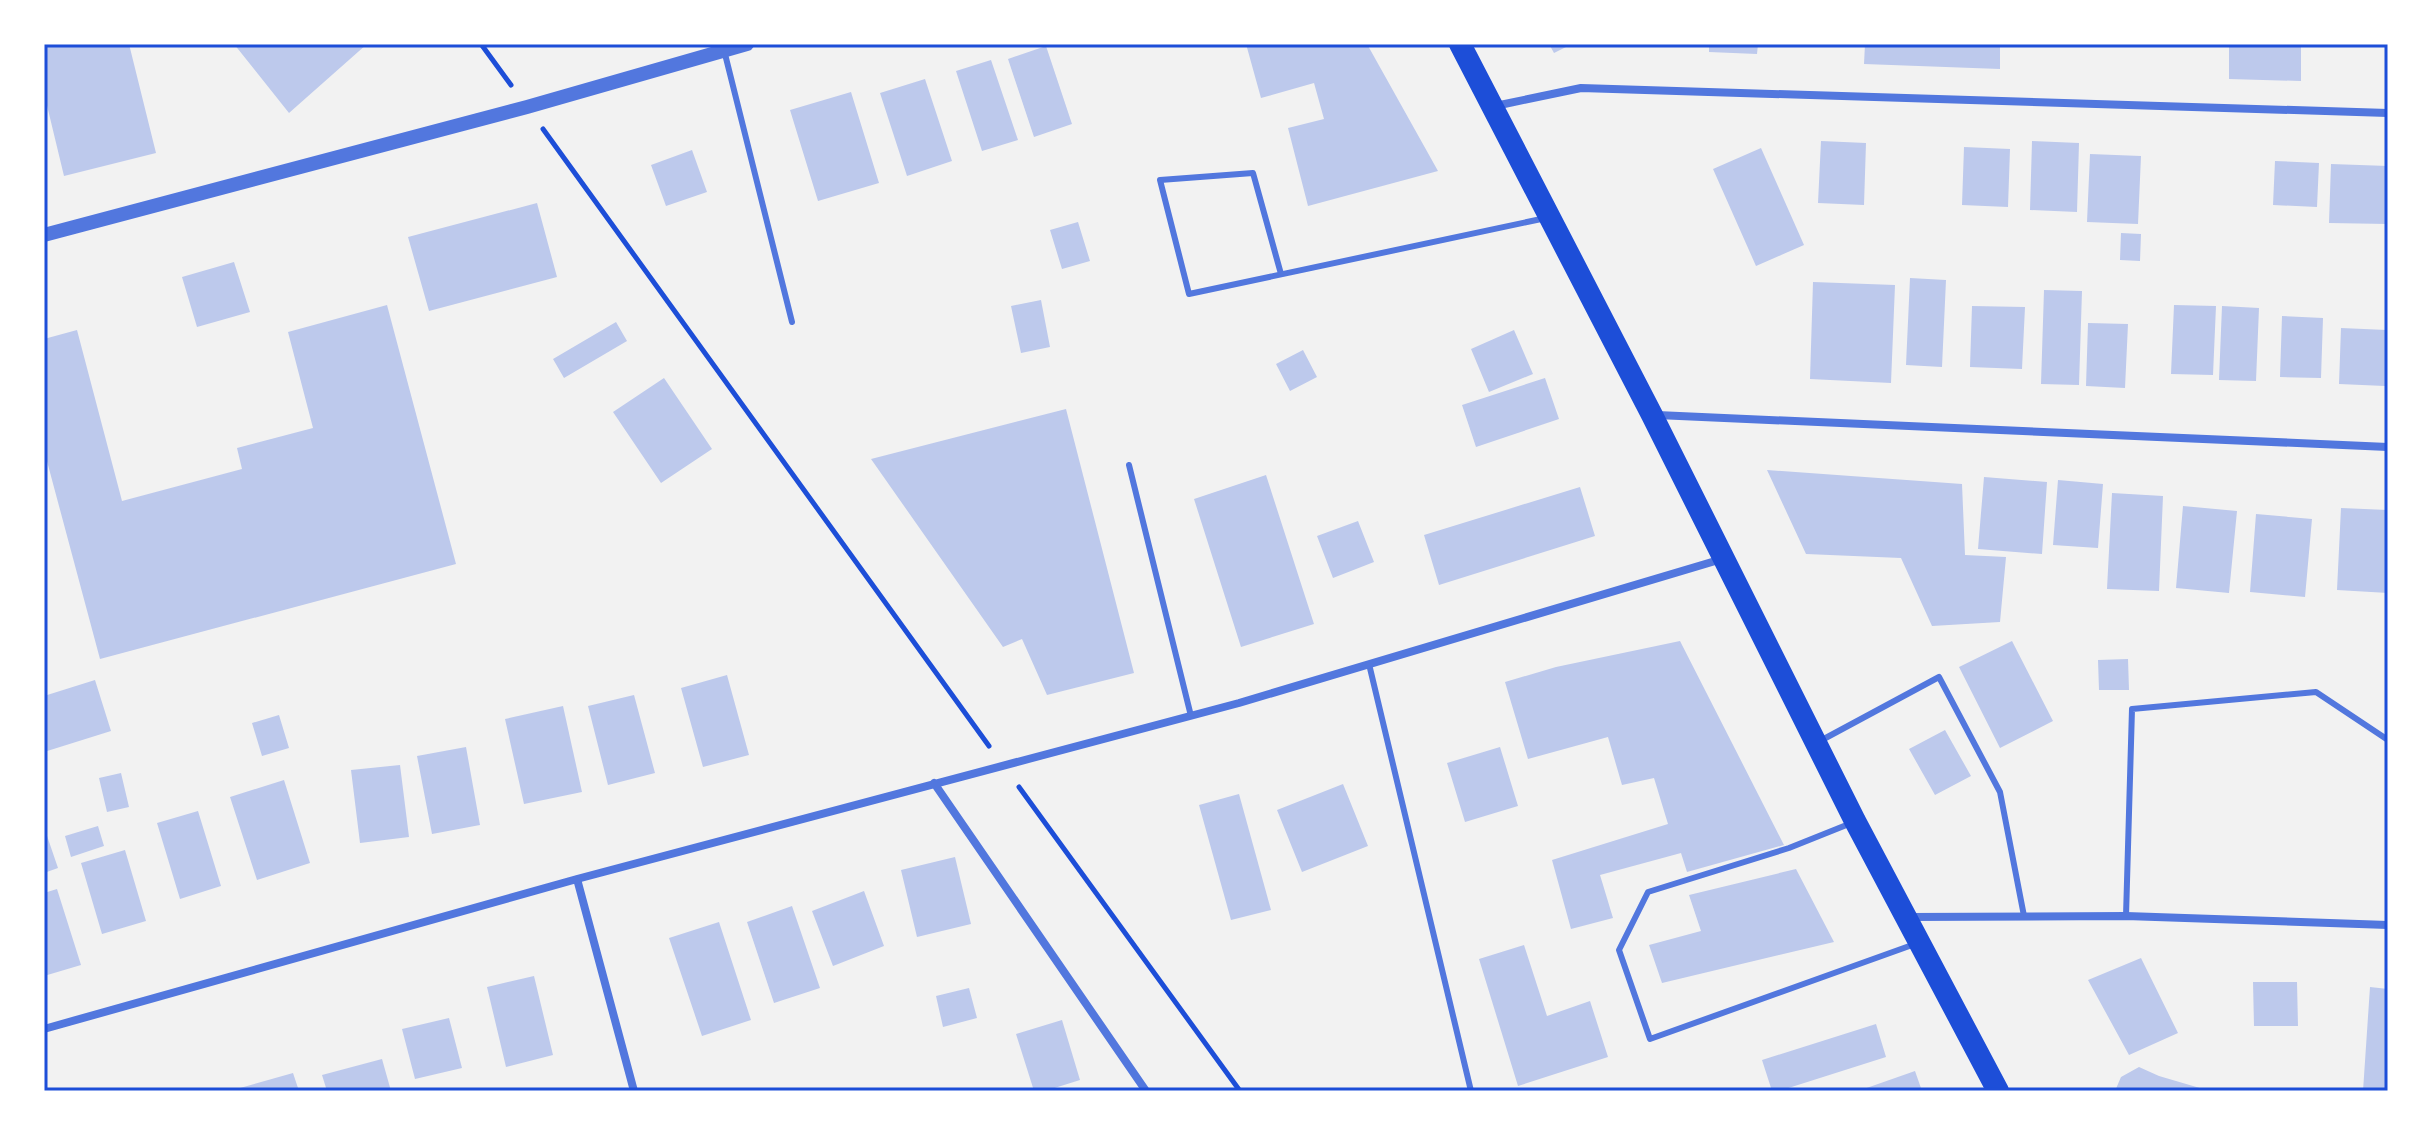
<svg xmlns="http://www.w3.org/2000/svg" width="2432" height="1135" viewBox="0 0 2432 1135" font-family="'Noto Serif',serif">
<style>
.building{fill:#bdc9ec}
.lines{fill:none;stroke-linecap:round;stroke-linejoin:round}
.path{stroke:#1d4ed8;stroke-width:5}
.service{stroke:#5277de;stroke-width:6}
.minor{stroke:#5277de;stroke-width:8}
.tertiary{stroke:#5277de;stroke-width:14}
.trunk{stroke:#1d4ed8;stroke-width:22}
.neatline{fill:none;stroke:#1d4ed8;stroke-width:3}
</style>
<rect width="100%" height="100%" fill="#f2f2f2"/>
<path class="building" d="M 44,44 L 129,44 L 156,153 L 64,176 L 44,93 Z
M 234,44 L 367,44 L 289,113 Z
M 1246,44 L 1367,44 L 1438,171 L 1308,206 L 1288,128 L 1324,119 L 1314,83 L 1261,98 Z
M 1549,44 L 1572,44 L 1554,53 Z
M 1709,44 L 1758,44 L 1757,54 L 1709,52 Z
M 1865,44 L 2000,44 L 2000,69 L 1864,64 Z
M 2229,44 L 2301,44 L 2301,81 L 2229,79 Z
M 1046,46 L 1072,124 L 1034,137 L 1008,59 Z
M 991,60 L 1018,140 L 982,151 L 956,71 Z
M 925,79 L 952,161 L 907,176 L 880,93 Z
M 851,92 L 879,183 L 818,201 L 790,110 Z
M 1821,141 L 1866,143 L 1864,205 L 1818,203 Z
M 2032,141 L 2079,143 L 2077,212 L 2030,210 Z
M 1964,147 L 2010,149 L 2008,207 L 1962,205 Z
M 1761,148 L 1804,245 L 1756,266 L 1713,169 Z
M 692,150 L 707,192 L 666,206 L 651,165 Z
M 2090,154 L 2141,156 L 2138,224 L 2087,222 Z
M 2275,161 L 2319,163 L 2317,207 L 2273,205 Z
M 2331,164 L 2388,166 L 2388,224 L 2329,223 Z
M 537,203 L 557,277 L 429,311 L 408,237 Z
M 1078,222 L 1090,261 L 1062,269 L 1050,230 Z
M 2121,233 L 2141,234 L 2140,261 L 2120,260 Z
M 234,262 L 250,312 L 197,327 L 182,277 Z
M 1910,278 L 1946,280 L 1942,367 L 1906,365 Z
M 1813,282 L 1895,285 L 1891,383 L 1810,379 Z
M 2044,290 L 2082,291 L 2079,385 L 2041,384 Z
M 1041,300 L 1050,347 L 1021,353 L 1011,306 Z
M 387,305 L 456,564 L 100,659 L 44,450 L 44,339 L 77,330 L 122,501 L 242,469 L 237,448 L 313,428 L 288,332 Z
M 2174,305 L 2216,306 L 2213,375 L 2171,374 Z
M 1972,306 L 2025,307 L 2022,369 L 1970,367 Z
M 2222,306 L 2259,308 L 2256,381 L 2219,380 Z
M 2282,316 L 2323,318 L 2321,378 L 2280,377 Z
M 616,322 L 627,341 L 564,378 L 553,359 Z
M 2088,323 L 2128,324 L 2125,388 L 2086,386 Z
M 2341,328 L 2387,330 L 2385,386 L 2339,384 Z
M 1514,330 L 1533,374 L 1489,392 L 1471,349 Z
M 1303,350 L 1317,377 L 1290,391 L 1276,364 Z
M 664,378 L 712,449 L 661,483 L 613,412 Z
M 1545,378 L 1559,419 L 1476,447 L 1462,405 Z
M 1066,409 L 1134,673 L 1047,695 L 1022,639 L 1003,647 L 871,459 Z
M 1767,470 L 1962,484 L 1965,555 L 2006,557 L 2000,622 L 1932,626 L 1901,558 L 1806,554 Z
M 1266,475 L 1314,624 L 1241,647 L 1194,499 Z
M 1984,477 L 2047,482 L 2042,554 L 1978,549 Z
M 2058,480 L 2103,484 L 2098,548 L 2053,545 Z
M 1580,487 L 1595,536 L 1439,585 L 1424,535 Z
M 2112,493 L 2163,496 L 2159,591 L 2107,589 Z
M 2183,506 L 2237,511 L 2229,593 L 2176,588 Z
M 2341,508 L 2388,510 L 2388,593 L 2337,590 Z
M 2256,514 L 2312,519 L 2305,597 L 2250,592 Z
M 1358,521 L 1374,562 L 1333,578 L 1317,536 Z
M 1680,641 L 1784,845 L 1687,872 L 1681,853 L 1600,875 L 1613,918 L 1571,929 L 1552,860 L 1668,824 L 1654,778 L 1622,785 L 1608,737 L 1528,759 L 1505,682 L 1556,667 Z
M 2012,641 L 2053,721 L 2000,748 L 1959,667 Z
M 2128,659 L 2129,690 L 2099,690 L 2098,660 Z
M 727,675 L 749,755 L 703,767 L 681,688 Z
M 95,680 L 111,731 L 44,752 L 44,696 Z
M 634,695 L 655,773 L 608,785 L 588,706 Z
M 563,706 L 582,792 L 524,804 L 505,719 Z
M 279,715 L 289,748 L 262,756 L 252,723 Z
M 1945,730 L 1971,776 L 1935,795 L 1909,749 Z
M 466,747 L 480,825 L 432,834 L 417,756 Z
M 1500,747 L 1518,806 L 1465,822 L 1447,763 Z
M 400,765 L 409,837 L 360,843 L 351,770 Z
M 121,773 L 129,807 L 107,812 L 99,778 Z
M 284,780 L 310,863 L 257,880 L 230,797 Z
M 1343,784 L 1368,846 L 1302,872 L 1277,810 Z
M 1239,794 L 1271,910 L 1231,920 L 1199,805 Z
M 198,811 L 221,886 L 180,899 L 157,823 Z
M 98,826 L 104,846 L 71,857 L 65,836 Z
M 44,827 L 58,868 L 44,873 Z
M 125,850 L 146,921 L 102,934 L 81,863 Z
M 955,857 L 971,924 L 917,937 L 901,870 Z
M 1796,869 L 1834,942 L 1662,983 L 1649,945 L 1701,931 L 1689,895 Z
M 57,889 L 81,965 L 44,976 L 44,893 Z
M 864,891 L 884,946 L 833,966 L 812,911 Z
M 792,906 L 820,988 L 774,1003 L 747,922 Z
M 719,922 L 751,1020 L 702,1036 L 669,938 Z
M 1524,945 L 1547,1016 L 1590,1001 L 1608,1057 L 1518,1086 L 1479,959 Z
M 2141,958 L 2178,1033 L 2129,1055 L 2088,980 Z
M 534,976 L 553,1055 L 506,1067 L 487,987 Z
M 2253,982 L 2297,982 L 2298,1026 L 2254,1026 Z
M 2370,987 L 2388,989 L 2388,1091 L 2363,1091 Z
M 969,988 L 977,1018 L 943,1027 L 936,996 Z
M 449,1018 L 462,1068 L 415,1079 L 402,1029 Z
M 1062,1020 L 1080,1080 L 1045,1091 L 1034,1091 L 1016,1034 Z
M 1876,1024 L 1886,1057 L 1779,1091 L 1772,1091 L 1762,1060 Z
M 382,1059 L 391,1091 L 327,1091 L 322,1075 Z
M 2139,1067 L 2159,1076 L 2210,1091 L 2115,1091 L 2121,1077 Z
M 1915,1071 L 1922,1091 L 1858,1091 Z
M 293,1073 L 299,1091 L 234,1091 L 233,1090 Z"/>
<g class="lines">
<path class="path" d="M 481,44 L 511,85
M 543,129 L 989,746
M 1019,787 L 1240,1091"/>
<path class="service" d="M 724,50 L 792,322
M 1281,274 L 1253,173 L 1160,180 L 1189,294 L 1546,218
M 1129,465 L 1191,716
M 1369,664 L 1471,1091
M 1820,741 L 1939,677 L 2000,792 L 2024,916
M 1849,824 L 1789,848 L 1648,892 L 1619,950 L 1650,1039 L 1915,944
M 2126,916 L 2132,709 L 2316,692 L 2388,740"/>
<path class="minor" d="M 1495,106 L 1581,88 L 2388,113
M 1657,415 L 2388,447
M 934,783 L 1146,1091
M 577,879 L 634,1091
M 1909,917 L 2126,916 L 2388,925
M 44,1029 L 577,879 L 1239,703 L 1722,559"/>
<path class="tertiary" d="M 44,235 L 527,107 L 747,44"/>
<path class="trunk" d="M 1460,44 L 1652,415 L 1855,821 L 1998,1091"/>
</g>
<rect width="2432" height="1135" fill="none" stroke="#ffffff" stroke-width="92"/>
<rect x="46" y="46" width="2340" height="1043" class="neatline"/>
</svg>
